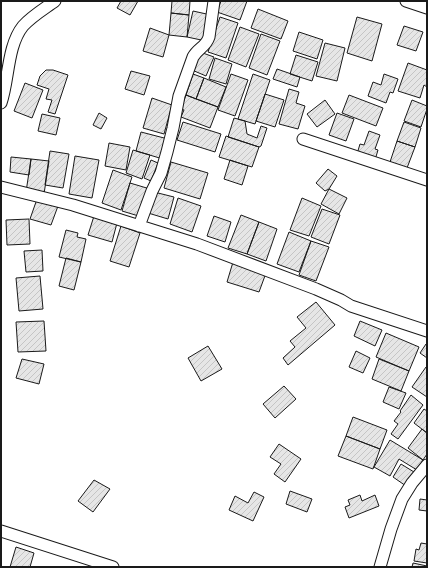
<svg xmlns="http://www.w3.org/2000/svg" width="428" height="568" viewBox="0 0 428 568" font-family="Raleway,sans-serif">
<style>
.building{fill:url(#building-hatch);stroke:#1a1a1a}
.lines{fill:none;stroke-linecap:round;stroke-linejoin:round}
.minor-casing{stroke:#1a1a1a;stroke-width:13}
.minor{stroke:#fff;stroke-width:11}
</style>
<defs>
<pattern id="building-hatch" width="6" height="6" patternUnits="userSpaceOnUse"><rect width="6" height="6" fill="#e6e6e6"/><path d="M-1 1l2-2M0 6l6-6M5 7l2-2" fill="none" stroke="#c5c5c5"/></pattern>
</defs>
<rect width="100%" height="100%" fill="#fff"/>
<path class="building" d="M 121,1 L 138,1 L 130,15 L 117,8 Z
M 172,1 L 190,1 L 189,15 L 171,13 Z
M 221,1 L 247,1 L 240,20 L 217,12 Z
M 258,9 L 288,21 L 281,39 L 251,28 Z
M 193,11 L 211,15 L 206,41 L 187,37 Z
M 171,13 L 189,15 L 187,37 L 169,35 Z
M 220,17 L 238,23 L 226,58 L 208,52 Z
M 357,17 L 382,24 L 372,61 L 347,53 Z
M 404,26 L 423,32 L 416,51 L 397,45 Z
M 240,27 L 259,34 L 246,67 L 228,60 Z
M 150,28 L 169,35 L 163,57 L 143,51 Z
M 299,32 L 323,40 L 317,59 L 293,51 Z
M 261,34 L 280,41 L 267,75 L 249,68 Z
M 325,43 L 345,48 L 337,81 L 316,76 Z
M 200,52 L 214,57 L 206,76 L 192,70 Z
M 296,55 L 318,62 L 312,81 L 290,74 Z
M 215,58 L 232,64 L 226,84 L 209,79 Z
M 408,63 L 427,70 L 427,87 L 424,85 L 420,98 L 398,91 Z
M 277,69 L 300,77 L 297,87 L 273,79 Z
M 46,70 L 53,70 L 68,75 L 55,114 L 48,112 L 52,100 L 46,99 L 49,89 L 37,85 L 40,76 Z
M 131,71 L 150,76 L 144,95 L 125,89 Z
M 193,74 L 204,78 L 196,99 L 186,95 Z
M 231,74 L 248,80 L 235,116 L 218,110 Z
M 253,74 L 270,80 L 255,124 L 238,119 Z
M 384,74 L 398,79 L 393,93 L 390,92 L 386,103 L 368,96 L 373,82 L 381,85 Z
M 204,78 L 226,87 L 218,107 L 196,99 Z
M 25,83 L 43,90 L 32,118 L 14,111 Z
M 289,89 L 299,92 L 296,103 L 305,106 L 298,129 L 279,124 Z
M 265,94 L 284,100 L 275,127 L 256,121 Z
M 186,95 L 218,107 L 210,128 L 181,117 L 184,110 L 181,109 Z
M 349,95 L 383,108 L 376,126 L 342,113 Z
M 152,98 L 172,105 L 164,134 L 143,128 Z
M 325,100 L 335,114 L 317,127 L 307,114 Z
M 412,100 L 427,106 L 427,109 L 421,127 L 404,121 Z
M 99,113 L 107,118 L 101,129 L 93,125 Z
M 337,113 L 354,119 L 346,141 L 329,135 Z
M 42,114 L 60,118 L 56,135 L 38,131 Z
M 234,118 L 245,121 L 247,134 L 257,138 L 261,126 L 267,128 L 261,146 L 259,147 L 228,137 Z
M 183,122 L 221,134 L 215,152 L 177,140 Z
M 404,122 L 421,128 L 415,147 L 397,141 Z
M 369,131 L 380,135 L 375,149 L 378,150 L 375,160 L 357,154 L 360,144 L 364,145 Z
M 141,132 L 168,139 L 163,159 L 136,151 Z
M 226,136 L 259,147 L 252,167 L 219,157 Z
M 397,141 L 415,147 L 407,168 L 390,162 Z
M 109,143 L 130,147 L 126,170 L 105,166 Z
M 133,150 L 150,155 L 142,179 L 126,173 Z
M 50,151 L 69,154 L 63,188 L 45,185 Z
M 75,156 L 99,160 L 92,198 L 69,194 Z
M 11,157 L 31,159 L 29,175 L 10,172 Z
M 31,159 L 49,161 L 44,194 L 26,192 Z
M 151,160 L 158,163 L 151,181 L 144,178 Z
M 230,160 L 248,166 L 242,185 L 224,179 Z
M 171,162 L 208,173 L 200,199 L 164,188 Z
M 328,169 L 337,176 L 329,189 L 325,191 L 316,183 Z
M 113,170 L 132,177 L 121,210 L 102,203 Z
M 130,183 L 150,189 L 142,217 L 122,211 Z
M 329,189 L 347,198 L 339,214 L 321,204 Z
M 154,192 L 174,197 L 168,219 L 148,213 Z
M 178,198 L 201,206 L 192,232 L 170,224 Z
M 302,198 L 321,206 L 309,236 L 290,230 Z
M 37,199 L 58,206 L 51,225 L 30,219 Z
M 322,209 L 340,215 L 329,244 L 311,237 Z
M 241,215 L 259,222 L 247,254 L 228,248 Z
M 94,216 L 117,223 L 112,242 L 88,235 Z
M 214,216 L 231,222 L 225,242 L 207,236 Z
M 29,219 L 30,244 L 7,245 L 6,220 Z
M 259,222 L 277,229 L 266,261 L 247,254 Z
M 121,226 L 140,233 L 129,267 L 110,261 Z
M 66,230 L 78,233 L 77,237 L 86,239 L 81,262 L 59,257 Z
M 289,232 L 311,241 L 299,272 L 277,264 Z
M 311,241 L 329,247 L 316,281 L 299,275 Z
M 42,250 L 43,271 L 26,272 L 24,251 Z
M 66,258 L 81,262 L 74,290 L 59,286 Z
M 233,262 L 266,273 L 259,292 L 227,282 Z
M 40,276 L 43,309 L 19,311 L 16,278 Z
M 316,302 L 335,325 L 288,365 L 283,358 L 295,347 L 290,341 L 306,328 L 297,317 Z
M 44,321 L 46,351 L 18,352 L 16,322 Z
M 360,321 L 382,330 L 375,346 L 354,336 Z
M 386,333 L 419,347 L 409,371 L 376,357 Z
M 426,344 L 427,345 L 427,358 L 420,353 Z
M 208,346 L 222,369 L 201,381 L 188,358 Z
M 356,351 L 370,358 L 363,373 L 349,367 Z
M 22,359 L 44,364 L 39,384 L 16,378 Z
M 379,359 L 409,371 L 401,391 L 372,379 Z
M 426,367 L 427,368 L 427,397 L 412,387 Z
M 284,386 L 296,399 L 275,418 L 263,404 Z
M 389,387 L 406,393 L 399,409 L 383,402 Z
M 411,395 L 423,405 L 398,439 L 391,434 L 398,424 L 394,421 L 401,412 L 400,411 Z
M 424,409 L 427,411 L 427,433 L 414,423 Z
M 353,417 L 387,430 L 380,449 L 346,436 Z
M 422,429 L 427,433 L 427,454 L 423,460 L 408,448 Z
M 346,436 L 380,449 L 373,469 L 338,456 Z
M 390,440 L 423,460 L 417,470 L 399,459 L 390,476 L 374,467 Z
M 279,444 L 301,459 L 285,482 L 274,474 L 281,464 L 270,457 Z
M 401,464 L 414,472 L 406,486 L 393,477 Z
M 94,480 L 110,489 L 93,512 L 78,501 Z
M 290,491 L 312,499 L 307,512 L 286,504 Z
M 254,492 L 264,497 L 253,521 L 229,510 L 235,496 L 248,503 Z
M 360,495 L 362,501 L 375,495 L 379,506 L 349,518 L 345,507 L 350,505 L 348,500 Z
M 420,499 L 427,500 L 427,511 L 419,510 Z
M 421,543 L 427,544 L 427,563 L 414,561 L 416,549 L 419,550 Z
M 16,547 L 34,553 L 30,567 L 10,567 Z
M 413,563 L 427,566 L 427,567 L 412,567 Z"/>
<g class="lines">
<g class="minor-casing">
<path id="minor" d="M 406,1 L 427,8
M 1,103 C 9,80 7,46 23,26 C 32,16 44,9 55,1
M 303,139 L 427,180
M 1,187 L 73,205 L 197,244 L 316,289 L 341,300 L 351,306 L 427,331
M 139,226 L 152,191 L 161,173 L 167,152 L 173,128 L 179,96 L 193,57 C 198,48 206,47 209,37 L 214,1
M 1,531 L 113,567
M 380,567 L 391,529 L 402,499 L 412,483 L 427,465"/>
</g>
<use href="#minor" class="minor"/>
</g>
<rect width="428" height="568" fill="none" stroke="#1a1a1a" stroke-width="4"/>
</svg>
